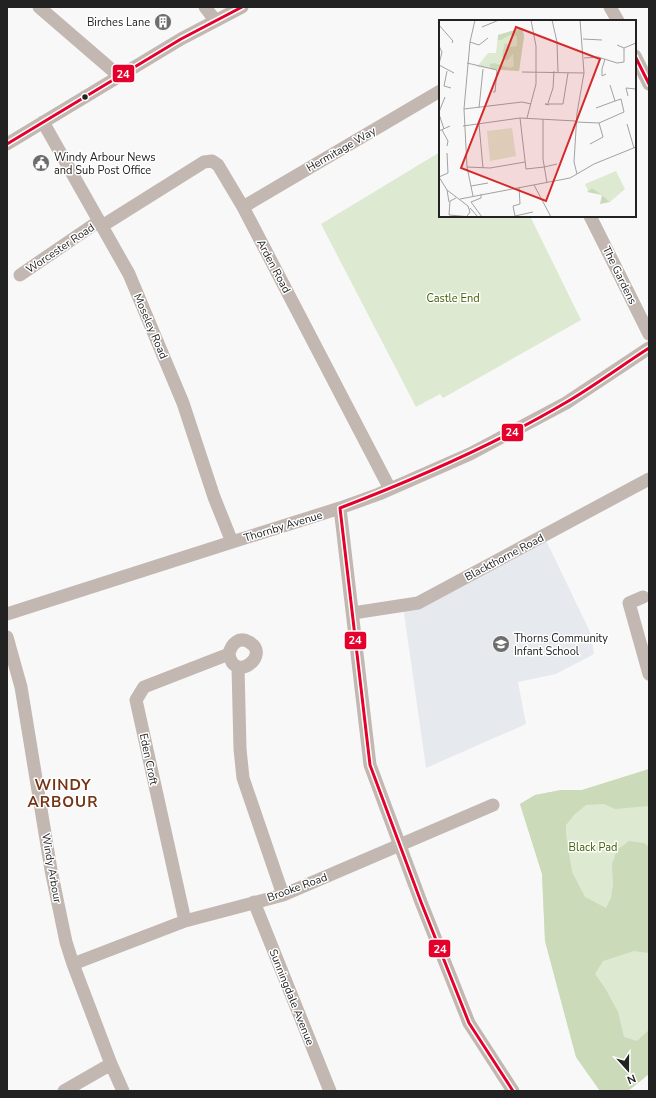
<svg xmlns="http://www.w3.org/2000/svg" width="656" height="1098" viewBox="0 0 656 1098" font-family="'Nunito Sans',sans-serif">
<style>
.built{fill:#e6e9ed}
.green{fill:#dee9d1}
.forest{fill:#cbdab9}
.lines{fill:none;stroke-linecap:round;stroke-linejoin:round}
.minor{stroke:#c2b7b1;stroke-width:13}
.bus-1-casing{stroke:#fff;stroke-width:6}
.bus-1{stroke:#e4002b;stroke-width:3}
.bus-dot{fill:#222223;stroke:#fff;stroke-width:1.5}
.labels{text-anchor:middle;stroke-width:3;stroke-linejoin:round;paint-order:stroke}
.poi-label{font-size:11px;fill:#222223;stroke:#fff;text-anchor:start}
.street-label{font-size:11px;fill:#222223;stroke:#fff}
.park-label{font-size:11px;fill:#405f00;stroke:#fff}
.district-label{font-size:15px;font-weight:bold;letter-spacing:1px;fill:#753514;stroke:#fff}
.inset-road{fill:none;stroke:#a2a2a3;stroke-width:1}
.view{fill:#d62828;fill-opacity:0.15;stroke:#d62828;stroke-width:2}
.inset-edge{fill:none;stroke:#222223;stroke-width:2}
.line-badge{stroke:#fff;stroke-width:1.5}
.badge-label{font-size:11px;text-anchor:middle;font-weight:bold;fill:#fff}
</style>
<rect width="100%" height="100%" fill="#f8f8f8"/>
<path class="built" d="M 544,536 L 591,634 L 594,654 L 556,674 L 518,682 L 526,724 L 426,768 L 403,606 Z"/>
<path class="green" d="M 440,152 L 440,216 L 530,216 L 581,320 L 443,398 L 440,394 L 416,407 L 321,224 Z
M 649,769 L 649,1074 L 628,1091 L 600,1091 L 576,1057 L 545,941 L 542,874 L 520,804 L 535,795 L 561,790 L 582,790 Z"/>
<path class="forest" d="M 649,769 L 649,806 L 615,809 L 604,804 L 586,805 L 574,815 L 566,825 L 566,835 L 572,872 L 585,897 L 606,908 L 611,898 L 613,884 L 612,864 L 617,850 L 629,841 L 644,843 L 649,847 L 649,953 L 634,951 L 603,961 L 595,974 L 605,988 L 618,1012 L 624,1037 L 637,1041 L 649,1030 L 649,1074 L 628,1091 L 600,1091 L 576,1057 L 545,941 L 542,874 L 520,804 L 535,795 L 561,790 L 582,790 Z"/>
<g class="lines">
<path class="minor" d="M 39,7 L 119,76
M 205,7 L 215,20
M 610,7 L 618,21
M 635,56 L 649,84
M 43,122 L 129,274 L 183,403 L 214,497 L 232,542
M 7,144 L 181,39 L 242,7
M 243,207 L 440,91
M 590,216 L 649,334
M 102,226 L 204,162 L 212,161 L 218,165 L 243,207 L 390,489
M 20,275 L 99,221
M 340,508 L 370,765 L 421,902 L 469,1023 L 513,1091
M 643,597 L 629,603 L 649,674
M 353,613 L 418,603 L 649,479
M 7,614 L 232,542 L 340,508 L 379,494 L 470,454 L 566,403 L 649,348
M 7,637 L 21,687 L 51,870 L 66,942 L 73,964 L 111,1064 L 123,1091
M 238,667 L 240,749 L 243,778 L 283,895
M 254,902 L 330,1091
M 185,921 L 136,700 L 144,687 L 229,654 C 234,684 272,655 249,642 C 239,636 231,644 229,654
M 73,964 L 185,921 L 283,895 L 493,805
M 64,1091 L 111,1064"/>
<g class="bus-1-casing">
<path id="bus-1" d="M 635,56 L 649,84
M 7,144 L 181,39 L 242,7
M 513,1091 L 469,1023 L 421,902 L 370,765 L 340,508 C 418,478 494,445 565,403 C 594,386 621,366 649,348"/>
</g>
<use href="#bus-1" class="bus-1"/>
</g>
<defs>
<g id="building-disc" transform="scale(0.9)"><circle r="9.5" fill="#6d6d6e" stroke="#fff"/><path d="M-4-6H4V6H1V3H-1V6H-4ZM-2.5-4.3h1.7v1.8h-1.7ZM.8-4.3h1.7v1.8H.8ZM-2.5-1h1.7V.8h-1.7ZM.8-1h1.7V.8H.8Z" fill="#fff"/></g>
<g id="civic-disc" transform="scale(0.9)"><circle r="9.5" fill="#6d6d6e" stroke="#fff"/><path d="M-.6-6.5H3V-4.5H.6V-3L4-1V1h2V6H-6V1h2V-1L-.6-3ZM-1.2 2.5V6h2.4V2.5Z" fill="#fff"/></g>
<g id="school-disc" transform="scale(0.9)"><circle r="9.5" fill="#6d6d6e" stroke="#fff"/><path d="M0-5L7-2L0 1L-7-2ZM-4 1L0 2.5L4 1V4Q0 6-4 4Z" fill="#fff"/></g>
</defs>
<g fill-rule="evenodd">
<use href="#building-disc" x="163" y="22"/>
<use href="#civic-disc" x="41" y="163"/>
<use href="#school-disc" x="501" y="644"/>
</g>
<circle class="bus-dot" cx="85" cy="97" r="3.5"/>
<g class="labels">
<g class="poi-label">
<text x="150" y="26" text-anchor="end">Birches Lane</text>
<text x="54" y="161">Windy Arbour News<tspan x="54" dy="13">and Sub Post Office</tspan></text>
<text x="514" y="642">Thorns Community<tspan x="514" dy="13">Infant School</tspan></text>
</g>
<g class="street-label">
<text transform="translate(341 149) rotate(-30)" y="4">Hermitage Way</text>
<text transform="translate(60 248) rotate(-34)" y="4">Worcester Road</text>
<text transform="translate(274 266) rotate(62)" y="4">Arden Road</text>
<text transform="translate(620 275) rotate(64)" y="4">The Gardens</text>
<text transform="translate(151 326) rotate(67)" y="4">Moseley Road</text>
<text transform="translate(283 526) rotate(-17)" y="4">Thornby Avenue</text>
<text transform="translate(504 557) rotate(-28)" y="4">Blackthorne Road</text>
<text transform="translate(149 759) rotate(78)" y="4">Eden Croft</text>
<text transform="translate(52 868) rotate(80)" y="4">Windy Arbour</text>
<text transform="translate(297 887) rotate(-20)" y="4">Brooke Road</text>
<text transform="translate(292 997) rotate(68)" y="4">Sunningdale Avenue</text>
</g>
<g class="park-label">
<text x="453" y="302">Castle End</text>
<text x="593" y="851">Black Pad</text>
</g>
<g class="district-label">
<text x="63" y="790">WINDY<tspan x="63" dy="17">ARBOUR</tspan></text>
</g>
</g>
<g transform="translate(439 20)">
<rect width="197" height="197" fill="#f8f8f8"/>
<path d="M 83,8 L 85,16 L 80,51 L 38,47 L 49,33 L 57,33 L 59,15 ZM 73,108 L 77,136 L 51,141 L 48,111 ZM 177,151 L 186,169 L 171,182 L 153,168 L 149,171 L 146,164 Z" fill="#dee9d1"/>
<path d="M 83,8 L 85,16 L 80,51 L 51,49 L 51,44 L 55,43 L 71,48 L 75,46 L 74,34 L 68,41 L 63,36 L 66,23 L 72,27 L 78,26 L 78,16 L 71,15 L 62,20 L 59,20 L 59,15 ZM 153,168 L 163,175 L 171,182 L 161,184 L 163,175 L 148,172 Z" fill="#cbdab9"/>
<path class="inset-road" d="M 113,0 L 118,22 L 119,52M 0,5 L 14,21 L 13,23M 43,7 L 60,0M 144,19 L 163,20M 31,22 L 40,25 L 49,18M 0,26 L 3,32 L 0,44M 185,28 L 197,23M 145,38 L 159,37 L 178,43 L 185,42 L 185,28 L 178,25M 166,39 L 163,49 L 163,56 L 167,54M 28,43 L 58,50 L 56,72 L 54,72M 0,45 L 15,53M 8,51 L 5,66 L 12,68M 83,52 L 145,53M 189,76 L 187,68 L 197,69M 109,83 L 114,68 L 115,51M 110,85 L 106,84 L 124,84 L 129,53M 40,88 L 44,49M 157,88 L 176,81M 25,89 L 83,82 L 92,84M 0,92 L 6,77M 0,94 L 5,109M 81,98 L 87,149 L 105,147M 88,98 L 97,64 L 97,26 L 92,0M 104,99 L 104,139 L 108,163M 137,102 L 160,103 L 185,92 L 182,79 L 176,81 L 171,65M 40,104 L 44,148M 188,104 L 195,128M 24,106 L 81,98 L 137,101M 3,110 L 9,121 L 8,126M 0,111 L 11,106M 151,124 L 164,117 L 160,103M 28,147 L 51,148 L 86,142M 105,147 L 118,144M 138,154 L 135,142 L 138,93 L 145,53 L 141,0M 0,157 L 9,153 L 8,133M 0,157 L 8,170 L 10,182M 95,165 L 112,197M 32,166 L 49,163M 80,167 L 81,184 L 74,186 L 76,196 L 94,192M 8,170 L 29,186 L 31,192 L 28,196M 42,174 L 42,178 L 32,182 L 43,197M 34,176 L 28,147 L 25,89 L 31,22 L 36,0M 17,178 L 11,181 L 10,195 L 32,197M 21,179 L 131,158 L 155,144 L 197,127M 31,188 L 39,197"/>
<path class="view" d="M 77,7 L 161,39 L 107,181 L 22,148 Z"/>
<rect width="197" height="197" class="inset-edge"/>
</g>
<g class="line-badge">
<rect x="112" y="64" width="23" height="19" rx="4" fill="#e4002b"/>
<rect x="501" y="423" width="23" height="19" rx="4" fill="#e4002b"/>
<rect x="344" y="631" width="23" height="19" rx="4" fill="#e4002b"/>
<rect x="428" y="939" width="23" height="19" rx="4" fill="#e4002b"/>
</g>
<g class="badge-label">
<text x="123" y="78">24</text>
<text x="512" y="436">24</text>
<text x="355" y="644">24</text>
<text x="440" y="953">24</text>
</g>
<rect width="656" height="1098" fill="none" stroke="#222223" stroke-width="16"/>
<g transform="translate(628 1070) rotate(159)" stroke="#ffffff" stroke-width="3" paint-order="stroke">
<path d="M0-3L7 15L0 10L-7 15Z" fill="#222223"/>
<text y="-6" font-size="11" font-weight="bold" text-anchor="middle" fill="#222223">N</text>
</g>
</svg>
